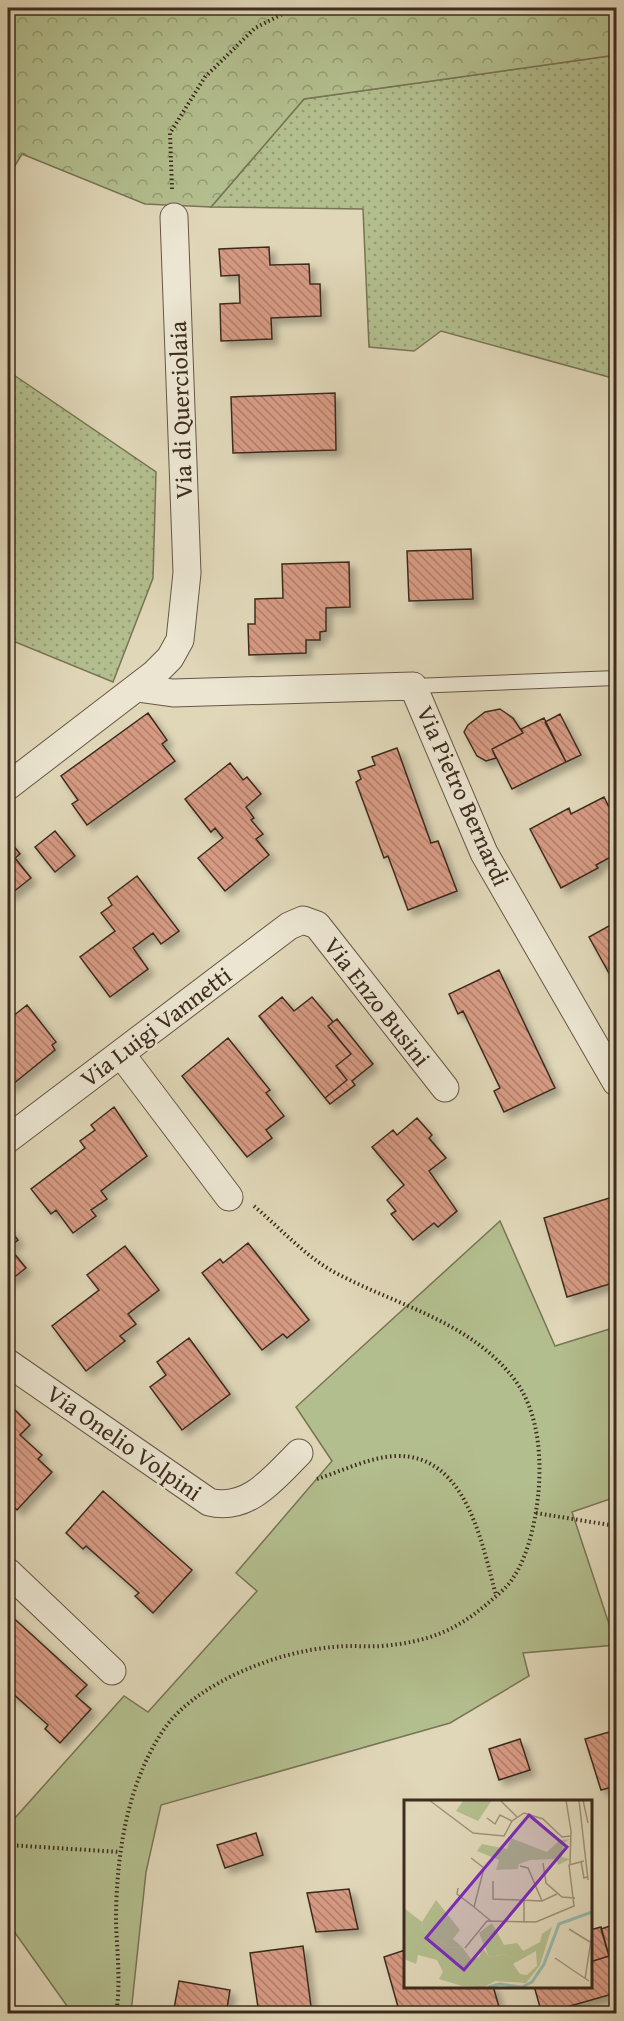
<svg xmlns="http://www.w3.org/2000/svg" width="624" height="2021" viewBox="0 0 624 2021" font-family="'Gentium Book Plus',serif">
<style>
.grass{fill:url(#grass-dots);stroke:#787556;stroke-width:1.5}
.forest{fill:url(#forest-crowns);stroke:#787556;stroke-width:1.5}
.park{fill:#b3be8e;stroke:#787556;stroke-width:1.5}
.building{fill:url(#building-back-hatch);stroke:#3e2c1f;stroke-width:1.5;filter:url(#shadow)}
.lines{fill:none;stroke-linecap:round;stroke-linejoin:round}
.lane-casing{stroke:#665745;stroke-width:16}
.street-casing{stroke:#665745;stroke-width:29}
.path{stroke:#3e2c1f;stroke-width:4;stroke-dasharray:1.5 3;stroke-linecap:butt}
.lane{stroke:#ebe5d1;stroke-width:14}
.street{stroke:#ebe5d1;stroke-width:27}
.labels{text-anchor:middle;stroke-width:4.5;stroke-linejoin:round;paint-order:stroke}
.street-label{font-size:24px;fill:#3e2c1f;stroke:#ebe5d1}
.inset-river{fill:none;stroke:#94baad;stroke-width:3}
.inset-road{fill:none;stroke:#9f937b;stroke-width:1.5}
.view{fill:#7b2cbf;fill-opacity:0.15;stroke:#7b2cbf;stroke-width:3}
.inset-edge{fill:none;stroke:#3e2c1f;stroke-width:3}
</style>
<defs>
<pattern id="grass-dots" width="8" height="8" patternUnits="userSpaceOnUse" patternTransform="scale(1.5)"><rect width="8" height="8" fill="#b3be8e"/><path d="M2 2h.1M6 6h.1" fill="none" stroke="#939b73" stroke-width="1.8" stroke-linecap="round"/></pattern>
<pattern id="forest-crowns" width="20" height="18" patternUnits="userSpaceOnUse" patternTransform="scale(1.5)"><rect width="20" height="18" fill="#b3be8e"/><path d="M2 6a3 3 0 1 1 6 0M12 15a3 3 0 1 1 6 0" fill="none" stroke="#939b73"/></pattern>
<pattern id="building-back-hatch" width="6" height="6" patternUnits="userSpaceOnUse" patternTransform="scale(1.5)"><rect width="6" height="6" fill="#d69a83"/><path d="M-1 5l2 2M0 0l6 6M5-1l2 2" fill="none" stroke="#af7e6b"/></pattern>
<filter id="shadow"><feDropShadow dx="5.5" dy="5.5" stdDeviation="3" flood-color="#0004"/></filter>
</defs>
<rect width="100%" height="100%" fill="#e0d7b8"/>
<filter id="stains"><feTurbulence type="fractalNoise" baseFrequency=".00333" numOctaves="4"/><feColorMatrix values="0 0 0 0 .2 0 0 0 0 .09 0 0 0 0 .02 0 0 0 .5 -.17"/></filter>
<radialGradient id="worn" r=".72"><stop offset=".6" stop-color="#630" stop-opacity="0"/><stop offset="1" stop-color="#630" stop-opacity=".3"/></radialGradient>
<path class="grass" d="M 616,55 L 616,379 L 441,331 L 414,351 L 369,347 L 363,209 L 211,207 L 304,99 Z
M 8,371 L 156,472 L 153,578 L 113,682 L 8,639 Z"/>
<path class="forest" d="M 8,8 L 616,8 L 616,55 L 304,99 L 211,207 L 145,204 L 22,154 L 8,177 Z"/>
<path class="park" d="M 500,1221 L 555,1346 L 616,1327 L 616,1497 L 572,1512 L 616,1645 L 523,1653 L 529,1676 L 450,1723 L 161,1805 L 146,1872 L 131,2013 L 72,2013 L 8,1923 L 8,1815 L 14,1819 L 124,1696 L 148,1712 L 257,1591 L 236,1573 L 332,1461 L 296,1407 Z"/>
<path class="building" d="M 269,247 L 270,265 L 309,264 L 310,284 L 320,284 L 321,316 L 271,318 L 272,339 L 221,341 L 220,304 L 240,303 L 239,275 L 221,276 L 219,249 Z
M 335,393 L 336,450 L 233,453 L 231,397 Z
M 471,549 L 473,599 L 409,601 L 407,551 Z
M 349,562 L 350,607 L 326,608 L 326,631 L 320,632 L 320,640 L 306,640 L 306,653 L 249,655 L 248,624 L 255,624 L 255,599 L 283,598 L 282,564 Z
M 500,709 L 513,718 L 523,733 L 492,749 L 496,758 L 486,761 L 477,756 L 464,732 L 468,725 L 485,712 Z
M 148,713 L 167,740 L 162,744 L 175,761 L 87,825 L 72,804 L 78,800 L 61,776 Z
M 560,714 L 581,755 L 566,762 L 545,722 Z
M 544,718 L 566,762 L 512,789 L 492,749 L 523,733 L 521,729 Z
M 397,748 L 431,843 L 438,841 L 457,891 L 408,910 L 388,856 L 384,858 L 356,782 L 361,779 L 358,771 L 375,765 L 372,757 Z
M 230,763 L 243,780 L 247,777 L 261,794 L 246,807 L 254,818 L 251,820 L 263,834 L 256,839 L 269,855 L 225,891 L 198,858 L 223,838 L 215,828 L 211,832 L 185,799 Z
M 604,797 L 616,821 L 616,854 L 596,865 L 598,868 L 561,888 L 530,829 L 569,808 L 571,814 Z
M 55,831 L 75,856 L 55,872 L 35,847 Z
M 8,839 L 20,854 L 15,858 L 31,878 L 8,896 Z
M 137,876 L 179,931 L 161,944 L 153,933 L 133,948 L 148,969 L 110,997 L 80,957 L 115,931 L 101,913 L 112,905 L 108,898 Z
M 616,922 L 616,986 L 589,937 Z
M 499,970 L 555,1088 L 504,1112 L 494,1091 L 500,1088 L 463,1011 L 458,1014 L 449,994 Z
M 282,997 L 294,1011 L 312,997 L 333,1022 L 328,1026 L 351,1054 L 336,1066 L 347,1080 L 325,1098 L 259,1016 Z
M 27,1005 L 56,1042 L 52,1045 L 55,1050 L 8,1088 L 8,1020 Z
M 337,1019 L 373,1064 L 352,1081 L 355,1085 L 330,1104 L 325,1098 L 347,1080 L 336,1066 L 351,1054 L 328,1026 Z
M 228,1038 L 270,1090 L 266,1093 L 284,1116 L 266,1130 L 272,1138 L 247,1157 L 182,1076 Z
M 114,1107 L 147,1156 L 101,1191 L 107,1199 L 91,1210 L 96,1216 L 73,1233 L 56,1210 L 51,1214 L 31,1189 L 85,1148 L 80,1141 L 95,1130 L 91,1125 Z
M 417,1118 L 432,1135 L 429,1138 L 446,1158 L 429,1171 L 457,1211 L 438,1227 L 434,1223 L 413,1240 L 391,1214 L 396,1211 L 387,1200 L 404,1185 L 372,1147 L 393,1130 L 397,1135 Z
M 616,1196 L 616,1282 L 567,1297 L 544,1218 Z
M 8,1227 L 18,1240 L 9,1247 L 26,1268 L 8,1282 Z
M 248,1243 L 309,1320 L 287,1338 L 283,1334 L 262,1350 L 202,1273 L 220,1259 L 223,1263 Z
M 125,1246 L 159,1290 L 128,1314 L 136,1324 L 120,1336 L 125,1341 L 86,1371 L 52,1326 L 99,1290 L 87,1275 Z
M 189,1338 L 230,1394 L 182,1430 L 150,1387 L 166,1375 L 157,1362 Z
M 8,1403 L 30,1425 L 20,1435 L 42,1455 L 38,1459 L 52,1472 L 17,1510 L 8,1501 Z
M 103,1491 L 192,1570 L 153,1613 L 135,1596 L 139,1593 L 86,1546 L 83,1549 L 66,1533 Z
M 8,1613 L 87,1685 L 76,1696 L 91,1709 L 60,1743 L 45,1729 L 48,1725 L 12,1693 L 8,1699 Z
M 616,1730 L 616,1786 L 601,1790 L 585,1739 Z
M 520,1739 L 530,1770 L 499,1780 L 489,1749 Z
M 256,1833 L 263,1855 L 225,1868 L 217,1845 Z
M 349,1889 L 358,1929 L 316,1932 L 307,1893 Z
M 616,1924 L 616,1993 L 542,2014 L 534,1986 L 590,1986 L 590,1962 L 609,1956 L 601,1929 Z
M 601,1927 L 609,1956 L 590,1962 L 590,1930 Z
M 303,1946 L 312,2014 L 259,2014 L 250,1953 Z
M 405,1950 L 405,1986 L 493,1986 L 501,2014 L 400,2014 L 384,1957 Z
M 179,1981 L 230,1990 L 226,2014 L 173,2014 Z"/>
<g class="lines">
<g class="lane-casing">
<path id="lane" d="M 413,686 L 616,678"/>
</g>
<g class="street-casing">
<path id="street" d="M 137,688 L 173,693 L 413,686 L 484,853 L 616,1082
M 8,786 L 154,674 L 170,658 L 180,640 L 187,573 L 174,217
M 121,1054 L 229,1197
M 8,1139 L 289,926 L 303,920 L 317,925 L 445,1088
M 8,1363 L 209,1502 C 248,1512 274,1478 299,1453
M 8,1572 L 112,1671"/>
</g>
<path class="path" d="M 172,189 L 170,133 L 205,77 L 255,28 L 294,8
M 317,1479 C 342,1471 370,1457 396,1456 C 467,1454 482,1545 496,1595
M 536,1513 L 616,1526
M 8,1845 L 120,1852
M 116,2014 C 121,1984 117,1952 116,1922 C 116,1856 127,1780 167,1725 C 201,1681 279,1651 334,1647 C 350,1645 366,1647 382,1646 C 426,1642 454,1632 487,1604 C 496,1596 507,1588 513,1578 C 528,1556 535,1523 538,1497 C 542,1458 539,1413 515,1380 C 469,1320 397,1306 334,1272 C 305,1256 280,1228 254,1206"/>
<use href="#lane" class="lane"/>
<use href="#street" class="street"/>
</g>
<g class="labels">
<g class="street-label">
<text transform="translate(181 410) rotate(-92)" y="8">Via di Querciolaia</text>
<text transform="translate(463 796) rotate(66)" y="8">Via Pietro Bernardi</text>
<text transform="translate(377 1002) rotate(52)" y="8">Via Enzo Busini</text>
<text transform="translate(156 1027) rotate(-37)" y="8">Via Luigi Vannetti</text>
<text transform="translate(124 1443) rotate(35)" y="8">Via Onelio Volpini</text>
</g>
</g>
<g transform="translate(404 1800)">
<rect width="188" height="188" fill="#e0d7b8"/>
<path d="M 60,0 L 88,0 L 74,21 L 52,11 ZM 32,100 L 56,130 L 49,139 L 58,147 L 47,148 L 19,131 L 18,122 ZM 88,123 L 100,145 L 113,143 L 120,152 L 106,158 L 102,154 L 85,157 L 75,133 Z" fill="#b3be8e"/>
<path d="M 0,108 L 18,122 L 19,131 L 47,148 L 58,147 L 67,159 L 75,157 L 79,148 L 85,157 L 102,154 L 106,158 L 136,142 L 138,134 L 148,127 L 136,165 L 122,183 L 91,181 L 80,187 L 58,186 L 35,179 L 39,172 L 33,160 L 14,155 L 12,164 L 0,159 ZM 132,151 L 133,166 L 123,175 L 116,174 L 109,164 Z" fill="#b3be8e" fill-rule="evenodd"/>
<path d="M 107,38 L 143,52 L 156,40 L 166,39 L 159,44 L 158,57 L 166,59 L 154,65 L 152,59 L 126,60 L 115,64 L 114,69 L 92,70 L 95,60 L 73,51 L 78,44 L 103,49 Z" fill="#b3be8e"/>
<path class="inset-river" d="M 84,187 L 96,184 L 117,187M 118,187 L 128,182 L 140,164 L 155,124 L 188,112"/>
<path class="inset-road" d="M 25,0 L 69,33 L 100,36 L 108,21 L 120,13 L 139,19 L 158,37 L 167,36M 96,0 L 113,17M 162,0 L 167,31 L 166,64M 175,0 L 184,80M 179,0 L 184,23M 83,18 L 91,24 L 96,15 L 108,21M 67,58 L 80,68 L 70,107 L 87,121M 177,61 L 180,78 L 183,77M 139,63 L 142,83 L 158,97 L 171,98M 116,66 L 124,68 L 138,101M 89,81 L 89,99 L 138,101 L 153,94M 54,88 L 53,94 L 70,107M 120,123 L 120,100M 165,129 L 186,142M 61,148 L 83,121 L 132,122 L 170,106 L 165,65 L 180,61M 151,158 L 185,181M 181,179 L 188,134"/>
<path class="view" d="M 125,15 L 163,47 L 60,170 L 22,138 Z"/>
<rect width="188" height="188" class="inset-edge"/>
</g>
<rect width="624" height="2021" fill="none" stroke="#e0d7b8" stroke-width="30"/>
<rect x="9" y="9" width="606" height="2003" fill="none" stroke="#3e2c1f" stroke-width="3"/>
<rect x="15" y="15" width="594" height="1991" fill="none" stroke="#3e2c1f" stroke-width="1.5"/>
<rect width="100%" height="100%" filter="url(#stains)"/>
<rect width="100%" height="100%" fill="url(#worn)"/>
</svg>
